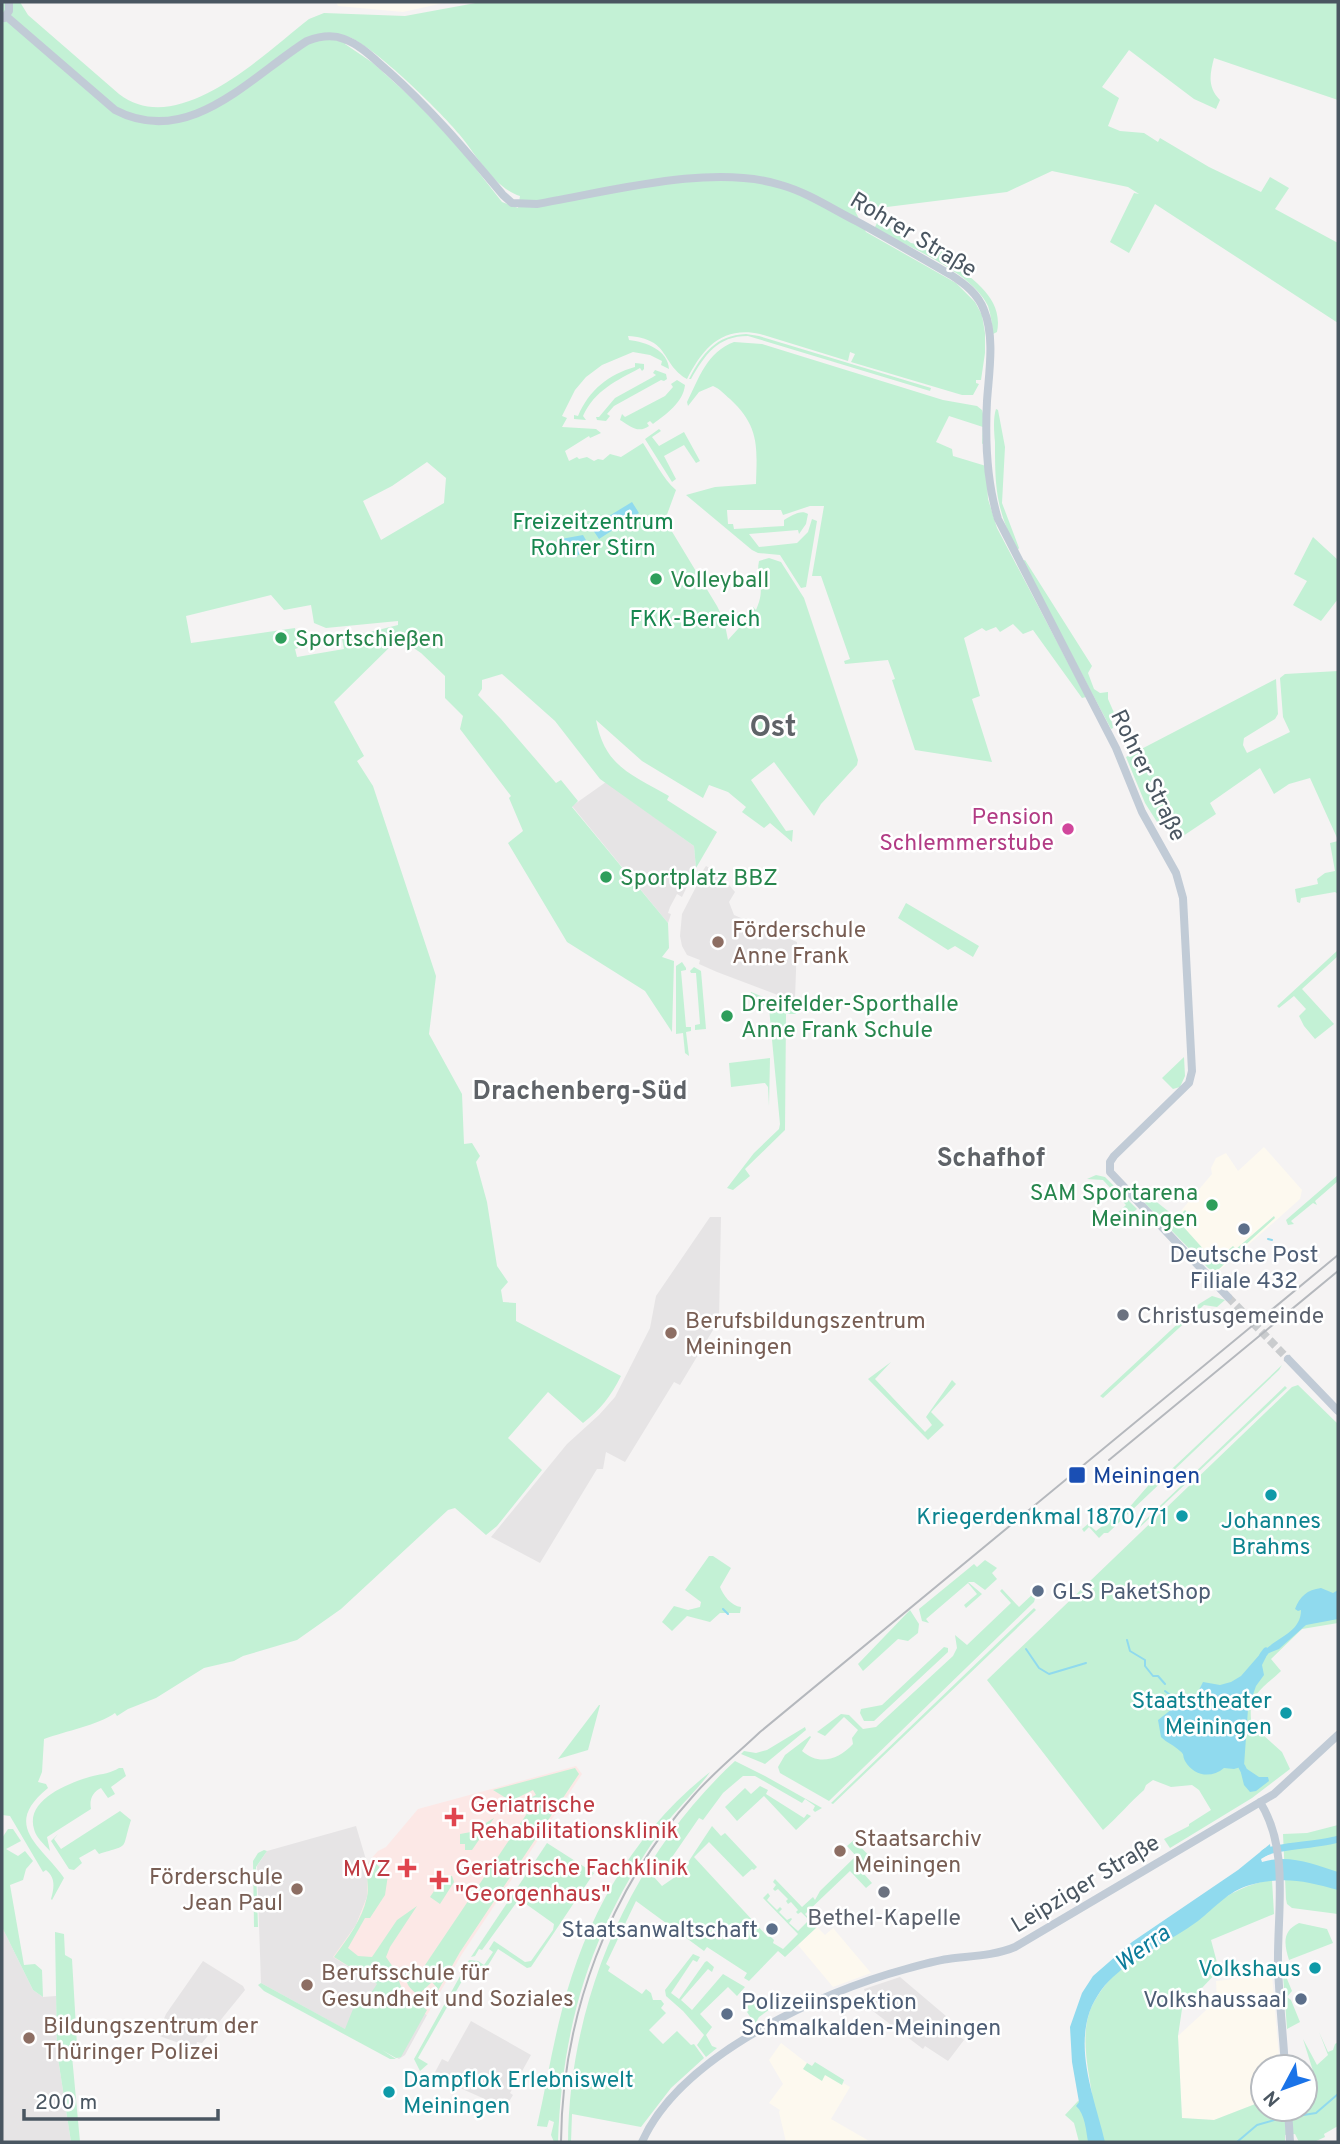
<svg xmlns="http://www.w3.org/2000/svg" width="1340" height="2144" viewBox="0 0 1340 2144" font-family="Overpass,sans-serif">
<style>
.commercial{fill:#fdf9ef}
.education{fill:#e6e4e5}
.medical{fill:#fce8e6}
.green{fill:#c3f1d5;fill-rule:evenodd}
.water{fill:#90daee}
.lines{fill:none;stroke-linecap:round;stroke-linejoin:round}
.stream{stroke:#90daee;stroke-width:2}
.canal{stroke:#90daee;stroke-width:7}
.secondary-tunnel{stroke:#caccce;stroke-width:8;stroke-dasharray:8 4;stroke-linecap:butt}
.secondary{stroke:#c1cbd6;stroke-width:8}
.rail{stroke:#b5b8bd;stroke-width:2}
.leisure-dot{fill:#2e9e5b;stroke:#fff;stroke-width:2.5}
.hotel-dot{fill:#d1479c;stroke:#fff;stroke-width:2.5}
.education-dot{fill:#8d6e63;stroke:#fff;stroke-width:2.5}
.service-dot{fill:#5c6f8a;stroke:#fff;stroke-width:2.5}
.worship-dot{fill:#6b7280;stroke:#fff;stroke-width:2.5}
.transit-dot{fill:#1a4fb4;stroke:#fff;stroke-width:2.5}
.culture-dot{fill:#0f9aa8;stroke:#fff;stroke-width:2.5}
.health-dot{fill:#e0444e;stroke:#fff;stroke-width:2.5}
.labels{text-anchor:middle;stroke-width:5;stroke-linejoin:round;paint-order:stroke}
.street-label{font-size:23px;fill:#4a5661;stroke:#fff}
.park-label{font-size:23px;fill:#17864f;stroke:#fff}
.leisure-label{font-size:23px;fill:#27864d;stroke:#fff;text-anchor:start}
.hotel-label{font-size:23px;fill:#b23c85;stroke:#fff;text-anchor:end}
.education-label{font-size:23px;fill:#785e54;stroke:#fff;text-anchor:start}
.service-label{font-size:23px;fill:#4e5e75;stroke:#fff;text-anchor:start}
.worship-label{font-size:23px;fill:#5b616d;stroke:#fff;text-anchor:start}
.transit-label{font-size:23px;fill:#164399;stroke:#fff;text-anchor:start}
.culture-label{font-size:23px;fill:#0d838f;stroke:#fff;text-anchor:end}
.health-label{font-size:23px;fill:#be3a42;stroke:#fff;text-anchor:start}
.water-label{font-size:24px;font-style:italic;fill:#0c7c9b;stroke:#fff}
.quarter-label{font-size:26px;font-weight:bold;fill:#5f6368;stroke:#fff}
.district-label{font-size:30px;font-weight:bold;fill:#5f6368;stroke:#fff}
</style>
<rect width="100%" height="100%" fill="#f5f3f3"/>
<path class="commercial" d="M 336,2 L 448,2 L 403,12 L 338,6 Z
M 1264,1147 L 1302,1190 L 1300,1199 L 1220,1270 L 1174,1219 L 1212,1174 L 1211,1168 L 1216,1158 L 1226,1153 L 1238,1171 Z
M 817,1927 L 825,1935 L 833,1928 L 871,1973 L 833,1987 L 798,1945 Z
M 1272,1975 L 1280,2067 L 1263,2067 L 1263,2101 L 1214,2120 L 1182,2118 L 1178,2036 L 1217,2000 L 1216,1981 Z
M 781,2043 L 812,2067 L 814,2065 L 850,2087 L 831,2119 L 871,2142 L 786,2142 L 779,2112 L 780,2110 L 769,2103 L 783,2084 L 769,2060 Z"/>
<path class="education" d="M 606,782 L 694,846 L 696,868 L 682,897 L 677,894 L 670,907 L 668,913 L 671,914 L 668,923 L 572,806 Z
M 706,866 L 719,873 L 735,892 L 729,902 L 734,915 L 797,942 L 795,999 L 783,997 L 717,972 L 699,964 L 700,960 L 687,955 L 682,946 L 680,936 L 682,914 L 698,883 L 696,881 Z
M 710,1217 L 721,1217 L 719,1320 L 680,1385 L 674,1382 L 625,1462 L 606,1452 L 603,1469 L 597,1469 L 540,1563 L 491,1537 L 567,1444 L 599,1415 L 615,1397 L 650,1328 L 656,1296 Z
M 356,1826 L 367,1863 L 367,1897 L 356,1925 L 334,1957 L 427,2015 L 405,2055 L 399,2059 L 261,1983 L 257,1866 L 267,1851 Z
M 2,1927 L 33,1990 L 43,1997 L 56,1996 L 57,2052 L 71,2142 L 2,2142 Z
M 203,1961 L 243,1986 L 245,1990 L 202,2043 L 197,2042 L 195,2049 L 157,2035 L 166,2014 Z
M 900,1977 L 946,2016 L 942,2022 L 964,2040 L 948,2061 L 925,2046 L 923,2049 L 857,1999 L 866,1995 L 864,1989 Z
M 471,2021 L 531,2055 L 510,2093 L 513,2095 L 505,2108 L 433,2076 L 442,2059 L 448,2062 Z"/>
<path class="medical" d="M 576,1766 L 582,1774 L 462,1954 L 427,2015 L 333,1957 L 356,1925 L 367,1897 L 367,1863 L 378,1851 L 386,1847 L 418,1809 Z"/>
<path class="green" d="M 2,2 L 20,2 L 28,15 L 119,94 C 178,140 264,54 309,19 L 324,13 L 405,16 L 481,2 L 1338,2 L 1338,100 L 1214,58 C 1210,74 1207,87 1220,100 L 1216,109 L 1194,99 L 1129,50 L 1102,87 L 1119,98 L 1108,126 L 1120,131 L 1144,133 L 1158,142 L 1160,138 L 1209,167 L 1261,192 L 1270,177 L 1289,188 L 1275,209 L 1338,243 L 1338,323 L 1155,204 L 1129,253 L 1110,242 L 1134,193 L 1139,194 L 1128,187 L 1052,171 L 1007,192 L 855,211 L 866,232 L 956,283 L 975,302 L 982,315 L 985,333 L 985,353 L 981,380 L 976,380 L 976,383 L 979,384 L 973,395 L 962,395 L 851,362 L 855,354 L 850,352 L 848,361 L 760,334 C 722,326 703,348 687,379 C 660,363 671,339 628,336 L 629,340 C 646,342 668,350 669,369 L 661,365 L 662,361 L 650,355 L 633,352 L 602,365 L 586,377 L 575,390 L 562,416 L 567,418 L 562,427 L 596,429 L 601,433 L 590,438 L 589,436 L 565,451 L 569,461 L 577,457 L 579,459 L 587,457 L 594,461 L 598,459 L 603,460 L 610,454 L 621,457 L 643,443 C 653,458 663,479 676,490 L 665,520 L 717,606 L 724,620 L 728,640 L 747,619 L 753,607 L 756,610 C 767,586 755,580 759,561 L 769,558 L 781,562 L 804,598 L 858,760 L 857,765 L 821,804 L 814,816 L 774,762 L 751,780 L 786,831 L 793,830 L 792,842 L 770,823 L 764,828 L 742,812 L 746,807 L 728,792 L 709,785 L 703,798 L 642,761 L 596,720 C 605,767 631,774 669,796 L 667,800 L 717,832 L 696,868 L 694,846 L 600,779 L 555,721 L 502,674 L 482,680 L 482,689 L 478,695 L 501,719 L 556,783 L 561,780 L 578,801 L 572,807 L 668,923 L 669,948 L 662,957 L 674,961 L 672,1032 L 645,991 L 567,942 L 508,843 L 523,831 L 509,798 L 511,796 L 460,729 L 463,716 L 445,698 L 445,676 L 421,653 L 399,638 L 334,702 L 364,756 L 357,761 L 373,786 L 436,976 L 429,1034 L 462,1094 L 464,1144 L 472,1143 L 480,1156 L 476,1162 L 487,1202 L 497,1266 L 508,1282 L 501,1290 L 503,1302 L 516,1303 L 516,1321 L 621,1376 C 611,1396 600,1410 583,1423 L 548,1392 L 508,1438 L 542,1470 L 497,1526 L 486,1535 L 455,1508 L 448,1510 L 341,1609 L 297,1640 L 243,1656 L 234,1661 L 204,1668 L 156,1698 L 128,1709 L 117,1716 L 115,1713 C 98,1725 66,1731 44,1739 L 42,1772 L 38,1782 L 46,1784 L 48,1788 C 1,1826 41,1845 64,1878 L 52,1900 L 51,1899 C 54,1888 56,1878 46,1870 L 43,1872 L 10,1816 L 2,1815 ZM 349,37 C 377,49 439,110 459,134 C 477,155 493,187 520,196 L 518,208 L 502,202 L 461,150 L 415,101 L 373,63 L 345,44 ZM 427,462 L 446,478 L 444,503 L 381,540 L 363,501 L 392,486 ZM 271,595 L 284,610 L 311,605 L 314,623 L 326,628 L 398,621 L 398,625 L 342,639 L 344,649 L 297,657 L 295,649 L 298,648 L 295,628 L 191,643 L 186,616 Z
M 877,223 L 891,229 L 911,243 L 950,251 L 949,260 C 972,279 1004,298 997,332 L 993,334 C 992,324 991,315 988,306 C 972,272 907,246 874,229 Z
M 746,334 L 759,336 L 931,388 L 930,391 L 748,336 C 717,336 705,355 691,379 L 689,379 C 702,354 716,335 746,334 Z
M 734,342 L 762,344 L 943,400 L 977,406 L 982,410 L 984,417 L 984,443 L 982,444 L 983,427 L 949,416 L 936,442 L 952,449 L 953,456 L 986,466 L 988,499 L 997,528 L 1086,697 L 1082,698 L 1033,630 L 1023,634 L 1013,624 L 1000,632 L 996,627 L 986,631 L 982,628 L 964,638 L 980,696 L 972,699 L 992,762 L 915,750 L 892,680 L 895,679 L 888,660 L 845,664 L 844,661 L 850,659 L 821,576 L 812,576 L 824,506 L 810,506 L 783,515 L 781,510 L 727,510 L 728,524 L 733,524 L 734,529 L 784,526 L 784,520 C 791,516 801,509 808,514 L 806,524 L 799,534 L 798,530 L 749,534 L 759,547 L 797,543 L 808,532 L 812,519 L 817,521 L 806,587 L 801,588 L 780,555 L 758,553 L 752,550 L 686,495 L 715,487 L 756,484 C 757,447 760,427 730,399 C 724,394 720,389 713,386 L 699,392 L 688,406 L 687,402 C 699,378 707,352 734,342 Z
M 635,363 L 644,364 L 644,369 L 642,371 L 640,368 C 616,381 595,390 583,416 L 586,420 L 574,419 L 574,415 L 578,416 C 589,390 609,374 635,367 Z
M 655,370 L 666,374 L 667,379 L 664,381 L 661,380 L 614,406 L 607,414 L 610,416 L 606,421 L 597,420 L 596,417 L 599,417 L 615,398 L 653,377 L 656,375 L 653,373 Z
M 677,380 L 685,385 C 683,403 666,414 653,424 L 650,421 L 647,423 L 649,426 C 638,434 630,426 620,420 L 622,414 L 625,417 L 665,396 L 673,387 L 671,384 Z
M 996,409 L 998,410 L 1005,447 L 1002,503 L 1019,548 L 1017,551 C 996,508 995,489 995,442 C 994,432 993,418 996,409 Z
M 659,429 L 661,431 L 652,437 L 659,446 L 684,432 L 700,461 L 696,463 L 684,445 L 664,456 L 676,479 L 672,482 L 645,439 Z
M 1313,537 L 1338,560 L 1338,599 L 1321,621 L 1293,605 L 1307,581 L 1294,574 Z
M 1025,560 L 1092,666 L 1088,673 L 1094,689 L 1100,693 L 1108,692 L 1108,699 L 1115,715 L 1111,718 L 1113,728 L 1111,729 L 1022,561 Z
M 1338,671 L 1338,840 L 1310,778 L 1289,784 L 1274,794 L 1260,768 L 1210,803 L 1216,814 L 1180,838 L 1157,822 L 1145,803 L 1126,757 L 1276,679 L 1278,714 L 1275,719 L 1244,738 L 1243,745 L 1247,753 L 1290,732 L 1283,717 L 1280,678 L 1285,674 Z
M 1338,841 L 1338,894 L 1335,892 L 1301,898 L 1300,903 L 1297,902 L 1295,889 L 1318,884 L 1317,879 L 1325,873 L 1335,871 L 1330,843 Z
M 906,903 L 979,946 L 973,957 L 955,946 L 948,950 L 898,918 Z
M 1338,950 L 1338,956 L 1302,989 L 1334,1024 L 1315,1039 L 1304,1026 L 1299,1016 L 1306,1009 L 1294,996 L 1279,1008 L 1277,1006 Z
M 682,962 L 686,968 L 686,970 L 681,971 L 686,1027 L 691,1027 L 691,1031 L 686,1032 L 689,1056 L 685,1053 L 683,1033 L 676,1034 L 676,966 Z
M 694,967 L 701,971 L 706,1029 L 695,1030 L 695,1025 L 700,1024 L 696,973 L 691,973 L 690,971 Z
M 751,992 L 795,1010 L 796,1014 L 786,1014 L 785,1130 L 745,1169 L 750,1176 L 733,1190 L 727,1188 L 754,1153 L 779,1129 L 780,1124 L 769,1008 L 749,999 Z
M 1184,1057 L 1185,1076 L 1180,1087 L 1173,1089 L 1162,1078 Z
M 770,1058 L 769,1106 L 768,1087 L 765,1083 L 731,1087 L 729,1063 Z
M 1096,1175 L 1105,1177 L 1137,1209 L 1115,1229 L 1108,1222 L 1126,1205 L 1103,1180 L 1087,1179 Z
M 1338,1175 L 1338,1181 L 1315,1201 L 1317,1205 L 1313,1203 L 1291,1221 L 1294,1224 L 1288,1225 L 1286,1220 Z
M 1145,1190 L 1149,1196 L 1177,1218 L 1185,1210 L 1189,1215 L 1180,1223 L 1215,1262 L 1233,1246 L 1236,1249 L 1274,1216 L 1275,1218 L 1219,1269 L 1213,1271 L 1208,1268 L 1137,1195 Z
M 1212,1296 L 1225,1300 L 1217,1307 L 1204,1305 L 1103,1398 L 1100,1396 L 1199,1304 Z
M 891,1362 L 875,1379 L 925,1432 L 932,1425 L 926,1417 L 952,1380 L 956,1384 L 931,1412 L 944,1425 L 928,1440 L 868,1379 Z
M 1282,1365 L 1279,1370 L 1108,1533 L 1104,1533 L 1099,1538 L 1089,1527 L 1084,1532 L 1082,1529 L 1088,1524 L 1096,1531 L 1125,1508 L 1127,1510 L 1154,1479 L 1158,1482 Z
M 1298,1385 L 1338,1424 L 1338,1623 L 1302,1629 L 1271,1659 L 1281,1671 C 1262,1689 1246,1696 1252,1725 L 1282,1752 L 1290,1769 L 1252,1798 L 1170,1848 L 1164,1839 L 1189,1826 L 1189,1824 L 1211,1810 L 1199,1790 L 1192,1785 L 1171,1787 L 1153,1780 L 1146,1785 L 1144,1790 C 1130,1802 1118,1817 1103,1830 L 987,1680 L 1292,1387 Z
M 1285,1386 L 1287,1388 L 1139,1528 L 1138,1527 Z
M 709,1556 L 713,1556 L 731,1568 L 720,1587 C 723,1595 731,1606 741,1607 L 740,1613 L 720,1613 L 710,1622 L 687,1616 L 672,1631 L 662,1622 L 674,1606 L 688,1610 L 700,1607 L 701,1602 L 685,1590 Z
M 985,1560 L 997,1568 L 992,1573 L 997,1579 L 985,1590 L 974,1582 L 968,1582 L 982,1594 L 966,1608 L 964,1605 L 977,1594 L 968,1583 L 926,1619 L 929,1623 L 922,1621 L 919,1609 L 974,1564 L 977,1567 Z
M 1002,1589 L 1019,1607 L 1034,1593 L 1036,1595 L 1034,1602 L 829,1801 L 780,1773 L 778,1767 L 785,1755 L 810,1736 L 811,1737 L 802,1751 C 819,1766 838,1760 853,1744 L 852,1738 L 858,1730 L 844,1717 L 825,1736 L 817,1732 L 841,1714 L 849,1715 L 863,1729 L 876,1727 L 953,1656 L 957,1648 L 955,1635 L 967,1645 L 1011,1603 L 1000,1591 Z
M 1034,1608 L 1036,1610 L 833,1804 L 831,1803 Z
M 910,1610 L 919,1624 L 918,1633 L 908,1641 L 898,1639 L 863,1671 L 858,1664 Z
M 944,1647 L 948,1648 L 948,1652 L 874,1721 L 864,1721 L 860,1713 L 861,1709 L 882,1705 Z
M 600,1705 L 588,1750 L 558,1759 L 599,1705 Z
M 805,1727 L 806,1730 L 765,1764 L 741,1754 L 744,1751 L 756,1753 L 767,1750 Z
M 735,1761 L 765,1776 L 822,1808 L 815,1812 L 813,1810 L 815,1806 L 805,1799 L 802,1803 L 755,1776 L 743,1776 L 723,1793 L 703,1820 L 699,1818 L 668,1863 L 670,1868 L 665,1867 L 654,1877 L 662,1886 L 681,1873 L 712,1826 L 721,1836 L 725,1833 L 757,1867 L 754,1870 L 752,1869 L 743,1877 L 709,1842 L 694,1857 L 768,1937 L 770,1936 L 774,1940 L 773,1943 L 783,1949 L 798,1934 L 763,1898 L 768,1893 L 770,1896 L 767,1900 L 777,1910 L 780,1907 L 782,1909 L 779,1912 L 787,1920 L 791,1918 L 792,1919 L 789,1923 L 798,1931 L 809,1920 L 801,1912 L 798,1914 L 796,1912 L 798,1910 L 791,1902 L 788,1904 L 786,1901 L 788,1899 L 778,1889 L 775,1891 L 773,1889 L 776,1885 L 773,1882 L 775,1879 L 802,1907 L 813,1897 L 815,1900 L 820,1891 L 856,1856 L 847,1846 L 854,1840 L 874,1861 L 864,1874 L 872,1883 L 866,1888 L 850,1871 L 805,1914 L 817,1927 L 785,1957 L 778,1951 L 749,1981 L 744,1978 L 747,1973 L 707,1947 L 704,1951 L 636,1901 L 606,1964 L 610,1967 L 608,1971 L 642,1994 L 646,1989 L 651,1993 L 653,2000 L 661,2000 L 664,2004 L 661,2008 L 666,2013 L 649,2030 L 663,2044 L 677,2031 L 691,2045 L 694,2044 L 704,2058 L 671,2088 L 641,2127 L 572,2114 L 571,2142 L 568,2142 C 569,2001 630,1858 735,1761 Z
M 119,1768 L 123,1768 L 126,1776 L 111,1787 L 115,1794 L 108,1798 L 101,1788 C 93,1792 89,1799 91,1809 L 47,1837 L 50,1851 C 44,1844 36,1838 34,1829 C 25,1799 71,1782 93,1776 C 102,1774 111,1773 119,1768 Z
M 575,1768 L 579,1774 L 460,1952 L 431,2003 L 427,2001 L 438,1989 L 432,1982 L 418,1995 C 409,1988 405,1983 405,1971 L 410,1971 L 411,1977 L 419,1974 L 530,1809 L 521,1803 L 536,1795 L 533,1790 L 511,1801 L 493,1790 Z
M 710,1772 C 697,1791 676,1809 662,1829 C 592,1926 562,2024 558,2142 L 554,2142 L 551,2135 L 554,2122 L 549,2120 L 547,2127 L 537,2126 C 546,2087 552,2048 562,2010 C 586,1916 633,1833 710,1772 Z
M 760,1786 L 768,1790 L 766,1794 L 804,1818 L 807,1814 L 811,1816 L 796,1830 L 764,1796 L 737,1821 L 725,1807 L 745,1788 L 751,1794 Z
M 120,1811 L 131,1820 C 121,1851 131,1844 99,1854 L 95,1849 L 79,1858 L 82,1863 L 74,1870 L 69,1869 L 51,1841 L 58,1834 L 54,1839 L 61,1849 Z
M 494,1818 L 472,1850 L 465,1850 L 465,1844 L 460,1844 L 460,1834 L 471,1832 Z
M 1338,1825 L 1338,1914 L 1292,1908 L 1287,1904 L 1286,1899 L 1283,1834 L 1307,1833 Z
M 8,1829 L 13,1829 L 21,1841 L 6,1849 L 18,1856 L 25,1851 L 33,1861 L 26,1869 L 23,1880 L 10,1885 L 24,1965 L 35,1964 L 42,1970 L 43,1997 L 33,1990 L 2,1927 L 2,1838 Z
M 547,1843 L 594,1873 L 531,1967 L 527,1968 L 498,1949 L 484,1972 L 476,1967 L 470,1967 L 418,2058 L 428,2064 L 420,2071 L 414,2059 L 469,1960 L 478,1961 L 484,1965 L 493,1952 L 489,1949 L 494,1941 L 525,1962 L 531,1961 L 553,1930 L 554,1924 L 519,1899 L 482,1950 L 479,1949 L 475,1956 L 471,1957 Z
M 264,1850 L 267,1851 L 256,1867 L 258,1927 L 254,1927 L 253,1861 L 258,1853 Z
M 371,1859 L 388,1875 L 385,1895 L 370,1918 L 365,1918 L 348,1948 L 358,1956 L 372,1957 L 397,1920 L 417,1906 L 390,1947 L 386,1957 L 395,1970 L 403,1992 L 427,2010 L 401,2057 L 396,2058 L 382,2050 L 396,2059 L 390,2059 L 264,1991 L 258,1985 L 261,1983 L 345,2029 L 353,2009 L 360,2000 L 369,1996 L 377,1984 L 334,1957 C 348,1938 362,1920 367,1897 C 370,1885 363,1869 371,1859 Z
M 445,1875 L 452,1876 L 454,1882 L 440,1904 L 430,1897 Z
M 1272,1880 L 1274,1914 L 1211,1940 L 1219,1970 L 1182,2009 L 1178,2036 L 1182,2118 L 1214,2120 L 1263,2101 L 1263,2109 L 1305,2109 L 1305,2078 L 1313,2071 L 1303,2039 L 1317,2065 L 1328,2055 L 1319,2032 L 1328,2052 L 1333,2050 L 1335,2044 L 1338,2042 L 1338,2126 L 1324,2134 L 1325,2137 L 1314,2142 L 1299,2142 L 1295,2134 L 1285,2135 L 1285,2142 L 1079,2142 L 1074,2123 L 1065,2115 L 1078,2101 L 1092,2094 C 1088,2067 1080,2035 1091,2008 C 1096,1997 1104,1986 1112,1977 C 1125,1966 1139,1959 1153,1950 C 1191,1925 1225,1886 1272,1880 Z
M 1299,1923 L 1327,1929 L 1333,1943 L 1289,1960 C 1284,1944 1282,1931 1299,1923 Z
M 55,1932 L 64,1934 L 65,1955 L 72,1959 L 77,2045 L 71,2045 L 80,2142 L 71,2142 L 57,2052 Z
M 693,1954 L 700,1957 L 697,1962 L 693,1960 L 671,1993 L 679,1999 L 705,1962 L 707,1961 L 714,1967 L 712,1972 L 708,1969 L 681,2000 L 692,2010 L 723,1974 L 745,1987 L 737,1996 L 728,1987 L 700,2014 L 712,2027 L 706,2035 L 712,2046 L 717,2048 L 706,2057 L 697,2045 L 704,2035 L 683,2011 L 666,1996 L 665,1990 Z
M 1285,1974 L 1292,1991 L 1287,1997 L 1291,2000 L 1300,2022 L 1287,2029 L 1283,1975 Z
M 755,1994 L 755,1999 L 766,2007 L 769,2003 L 773,2007 L 759,2017 L 755,2024 L 747,2012 L 749,2010 L 744,2005 Z
M 815,2062 L 844,2080 L 842,2085 L 825,2075 L 822,2081 L 803,2069 L 807,2063 L 812,2066 Z"/>
<path class="water" d="M 632,502 L 639,513 L 599,539 L 591,527 Z
M 583,535 L 590,547 L 574,558 L 561,552 L 561,539 Z
M 1321,1588 L 1333,1593 L 1338,1590 L 1338,1619 L 1306,1625 L 1279,1649 L 1269,1653 L 1265,1650 C 1278,1637 1301,1632 1301,1610 L 1298,1611 L 1295,1609 C 1300,1596 1307,1590 1321,1588 Z
M 1261,1653 L 1266,1657 L 1262,1665 L 1264,1675 L 1256,1686 L 1248,1709 L 1244,1766 L 1234,1769 L 1224,1768 C 1211,1779 1194,1776 1185,1761 C 1182,1755 1185,1755 1180,1751 C 1174,1745 1167,1743 1161,1737 L 1158,1720 L 1172,1709 L 1193,1702 L 1203,1682 L 1220,1685 L 1231,1682 L 1241,1676 Z
M 1247,1769 L 1259,1777 L 1268,1777 L 1269,1781 L 1256,1791 L 1250,1792 L 1244,1785 L 1241,1773 Z
M 1270,1844 L 1271,1853 L 1261,1859 L 1262,1862 C 1289,1854 1313,1864 1338,1872 L 1338,1890 C 1305,1881 1284,1876 1250,1885 C 1228,1891 1215,1908 1198,1921 C 1171,1941 1138,1954 1113,1977 C 1102,1987 1092,2002 1088,2017 C 1077,2058 1096,2103 1105,2142 L 1088,2142 C 1086,2130 1085,2114 1076,2106 L 1079,2102 L 1072,2062 L 1070,2027 L 1082,1993 L 1093,1976 L 1132,1942 L 1238,1870 Z"/>
<g class="lines">
<path class="stream" d="M 1268,1239 L 1272,1240
M 723,1609 L 728,1614
M 1127,1640 L 1130,1651 L 1145,1660 L 1145,1666 L 1153,1676 L 1158,1676 L 1165,1684
M 1026,1649 L 1039,1668 L 1049,1674 L 1086,1663
M 1165,1691 L 1183,1705
M 1291,2117 L 1316,2113 L 1338,2094
M 1237,2142 L 1257,2125 L 1285,2117"/>
<path class="canal" d="M 1263,1655 L 1266,1651
M 1242,1767 L 1244,1771
M 1264,1853 C 1274,1846 1321,1845 1338,1839"/>
<path class="secondary-tunnel" d="M 1228,1297 L 1288,1359"/>
<path class="secondary" d="M 6,16 L 115,110 C 189,149 250,77 307,41 C 320,36 332,34 344,39 C 361,45 375,60 388,71 C 431,109 466,151 503,195 L 512,203 L 537,204 C 608,192 712,163 781,185 C 809,193 832,209 858,222 C 889,239 920,257 951,275 C 965,284 978,294 984,310 C 995,337 989,372 987,401 C 985,439 987,483 998,519 L 1116,748 L 1142,812 L 1176,873 L 1183,898 L 1192,1071 L 1189,1083 L 1114,1156 L 1110,1162 L 1110,1172 L 1228,1297
M 4,18 L 9,11 L 9,2
M 1288,1359 L 1338,1411
M 1260,1802 C 1290,1850 1277,1911 1278,1965 C 1279,1999 1283,2033 1285,2067
M 1288,2109 L 1290,2142
M 642,2142 C 680,2056 820,1992 906,1969 C 920,1965 934,1961 948,1959 C 970,1956 994,1956 1015,1947 L 1274,1794 L 1338,1735"/>
<path class="rail" d="M 1109,1460 L 1338,1271
M 561,2142 C 562,2016 609,1889 694,1795 C 714,1772 738,1753 760,1732 L 1338,1255"/>
</g>
<g class="leisure-dot">
<circle cx="656" cy="579" r="7"/>
<circle cx="281" cy="638" r="7"/>
<circle cx="606" cy="877" r="7"/>
<circle cx="727" cy="1016" r="7"/>
<circle cx="1212" cy="1205" r="7"/>
</g>
<circle class="hotel-dot" cx="1068" cy="829" r="7"/>
<g class="education-dot">
<circle cx="718" cy="942" r="7"/>
<circle cx="671" cy="1333" r="7"/>
<circle cx="840" cy="1851" r="7"/>
<circle cx="297" cy="1889" r="7"/>
<circle cx="307" cy="1985" r="7"/>
<circle cx="29" cy="2038" r="7"/>
</g>
<g class="service-dot">
<circle cx="1244" cy="1229" r="7"/>
<circle cx="1038" cy="1591" r="7"/>
<circle cx="772" cy="1929" r="7"/>
<circle cx="1301" cy="1999" r="7"/>
<circle cx="727" cy="2014" r="7"/>
</g>
<g class="worship-dot">
<circle cx="1123" cy="1315" r="7"/>
<circle cx="884" cy="1892" r="7"/>
</g>
<rect class="transit-dot" x="1068" y="1466" width="18" height="18" rx="3.5"/>
<g class="culture-dot">
<circle cx="1271" cy="1495" r="7"/>
<circle cx="1182" cy="1516" r="7"/>
<circle cx="1286" cy="1713" r="7"/>
<circle cx="1315" cy="1968" r="7"/>
<circle cx="389" cy="2092" r="7"/>
</g>
<g class="health-dot">
<path d="M450.5 1806.5h7v7h7v7h-7v7h-7v-7h-7v-7h7z"/>
<path d="M403.5 1857.5h7v7h7v7h-7v7h-7v-7h-7v-7h7z"/>
<path d="M435.5 1869.5h7v7h7v7h-7v7h-7v-7h-7v-7h7z"/>
</g>
<g class="labels">
<g class="street-label">
<text transform="translate(914 234) rotate(31)" y="8">Rohrer Straße</text>
<text transform="translate(1149 775) rotate(64)" y="8">Rohrer Straße</text>
<text transform="translate(1085 1883) rotate(-31)" y="8">Leipziger Straße</text>
</g>
<g class="park-label">
<text x="593" y="529">Freizeitzentrum<tspan x="593" dy="26">Rohrer Stirn</tspan></text>
<text x="695" y="626">FKK-Bereich</text>
</g>
<g class="leisure-label">
<text x="670" y="587">Volleyball</text>
<text x="295" y="646">Sportschießen</text>
<text x="620" y="885">Sportplatz BBZ</text>
<text x="741" y="1011">Dreifelder-Sporthalle<tspan x="741" dy="26">Anne Frank Schule</tspan></text>
<text x="1198" y="1200" text-anchor="end">SAM Sportarena<tspan x="1198" dy="26">Meiningen</tspan></text>
</g>
<g class="hotel-label">
<text x="1054" y="824">Pension<tspan x="1054" dy="26">Schlemmerstube</tspan></text>
</g>
<g class="education-label">
<text x="732" y="937">Förderschule<tspan x="732" dy="26">Anne Frank</tspan></text>
<text x="685" y="1328">Berufsbildungszentrum<tspan x="685" dy="26">Meiningen</tspan></text>
<text x="854" y="1846">Staatsarchiv<tspan x="854" dy="26">Meiningen</tspan></text>
<text x="283" y="1884" text-anchor="end">Förderschule<tspan x="283" dy="26">Jean Paul</tspan></text>
<text x="321" y="1980">Berufsschule für<tspan x="321" dy="26">Gesundheit und Soziales</tspan></text>
<text x="43" y="2033">Bildungszentrum der<tspan x="43" dy="26">Thüringer Polizei</tspan></text>
</g>
<g class="service-label">
<text x="1244" y="1262" text-anchor="middle">Deutsche Post<tspan x="1244" dy="26">Filiale 432</tspan></text>
<text x="1052" y="1599">GLS PaketShop</text>
<text x="758" y="1937" text-anchor="end">Staatsanwaltschaft</text>
<text x="1287" y="2007" text-anchor="end">Volkshaussaal</text>
<text x="741" y="2009">Polizeiinspektion<tspan x="741" dy="26">Schmalkalden-Meiningen</tspan></text>
</g>
<g class="worship-label">
<text x="1137" y="1323">Christusgemeinde</text>
<text x="884" y="1925" text-anchor="middle">Bethel-Kapelle</text>
</g>
<g class="transit-label">
<text x="1093" y="1483">Meiningen</text>
</g>
<g class="culture-label">
<text x="1168" y="1524">Kriegerdenkmal 1870/71</text>
<text x="1271" y="1528" text-anchor="middle">Johannes<tspan x="1271" dy="26">Brahms</tspan></text>
<text x="1272" y="1708">Staatstheater<tspan x="1272" dy="26">Meiningen</tspan></text>
<text x="1301" y="1976">Volkshaus</text>
<text x="403" y="2087" text-anchor="start">Dampflok Erlebniswelt<tspan x="403" dy="26">Meiningen</tspan></text>
</g>
<g class="health-label">
<text x="470" y="1812">Geriatrische<tspan x="470" dy="26">Rehabilitationsklinik</tspan></text>
<text x="455" y="1875">Geriatrische Fachklinik<tspan x="455" dy="26">"Georgenhaus"</tspan></text>
<text x="391" y="1876" text-anchor="end">MVZ</text>
</g>
<g class="water-label">
<text transform="translate(1142 1948) rotate(-36)" y="8">Werra</text>
</g>
<g class="quarter-label">
<text x="580" y="1099">Drachenberg-Süd</text>
<text x="991" y="1166">Schafhof</text>
</g>
<g class="district-label">
<text x="773" y="736">Ost</text>
</g>
</g>
<rect width="1340" height="2144" fill="none" stroke="#4a5661" stroke-width="7"/>
<g transform="translate(1284 2088) rotate(229)"><circle r="33" fill="#ffffff" stroke="#b7bbc0" stroke-width="2"/>
<path d="M0-5L12 26L0 18L-12 26Z" fill="#1a73e8"/>
<text y="-10" font-size="19" font-weight="bold" text-anchor="middle" fill="#4a5661">N</text>
</g>
<path d="M24 2109v10h194v-10" fill="none" stroke="#4a5661" stroke-width="3.5"/>
<text x="35" y="2109" font-size="21" fill="#4a5661" stroke="#ffffff" stroke-width="5" paint-order="stroke">200 m</text>
</svg>
